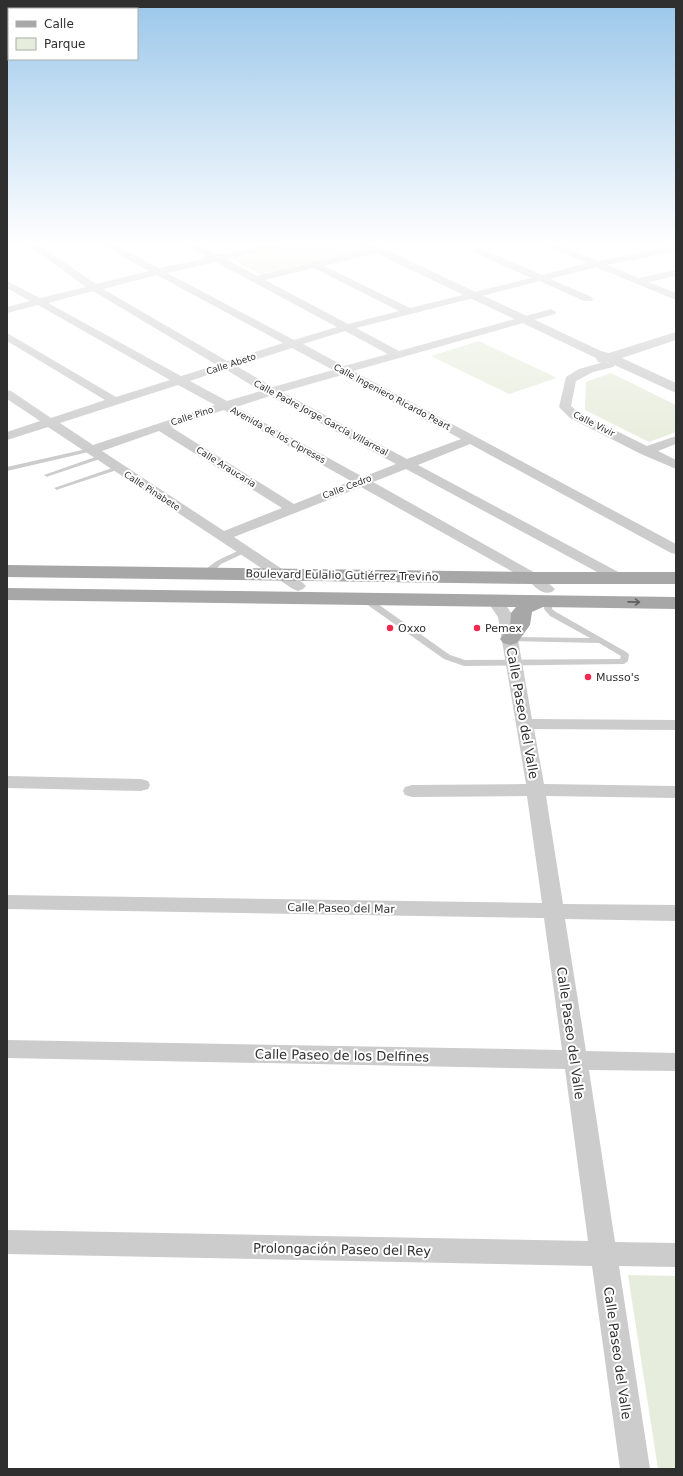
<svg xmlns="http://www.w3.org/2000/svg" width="683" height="1476" viewBox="0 0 683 1476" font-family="'DejaVu Sans',sans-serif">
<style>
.green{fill:#e7eddc}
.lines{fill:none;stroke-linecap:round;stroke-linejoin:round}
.service{fill:#ccc;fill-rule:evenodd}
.minor{fill:#ccc;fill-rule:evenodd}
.tertiary{fill:#ccc;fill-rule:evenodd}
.primary{fill:#a7a7a7;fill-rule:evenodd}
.oneway{stroke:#5f5f5f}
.poi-dot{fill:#ee2a50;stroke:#fff;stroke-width:1.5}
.labels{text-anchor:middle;stroke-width:4;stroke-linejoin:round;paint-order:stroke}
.far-street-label{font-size:9px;fill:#2f2f2f;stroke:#fff}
.street-label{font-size:11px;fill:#2f2f2f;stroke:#fff}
.poi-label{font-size:11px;fill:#2f2f2f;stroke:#fff;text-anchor:start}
.near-street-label{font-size:13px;fill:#2f2f2f;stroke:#fff}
</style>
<rect width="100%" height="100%" fill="#fff"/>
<path class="green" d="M 287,245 L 358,245 L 369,251 L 262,275 L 230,258 Z
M 479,341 L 557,378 L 509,394 L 431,356 Z
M 611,373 L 676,405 L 676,432 L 649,442 L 585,410 L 586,382 Z
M 628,1275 L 676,1276 L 676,1469 L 658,1469 Z"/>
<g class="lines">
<path class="service" d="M 91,448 L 94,450 L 93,451 L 7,471 L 7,467 Z
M 101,455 L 104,457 L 103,458 L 49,476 L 47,477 L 44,475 Z
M 118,466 L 121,468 L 120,469 L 59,489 L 57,490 L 54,488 Z
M 242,549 L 245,549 L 249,551 L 221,564 L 210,575 L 204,575 L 203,573 C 213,560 228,556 242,549 Z
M 362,597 L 368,597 L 450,655 L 465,660 L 620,659 L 621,656 L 599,643 L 507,641 L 506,639 L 510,637 L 590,638 L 550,616 L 544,609 L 545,601 L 549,599 L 553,601 L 552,609 L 556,612 L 628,653 L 629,655 L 628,661 L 624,664 L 464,666 L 444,659 L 362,601 L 361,599 Z"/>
<path class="minor" d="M 28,245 L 39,245 L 96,284 L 149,271 L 103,245 L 115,245 L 159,268 L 208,258 L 187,245 L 199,245 L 219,255 L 265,245 L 283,245 L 281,247 L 226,259 L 257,276 L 378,247 L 383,250 L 381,252 L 324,266 L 410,308 L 531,278 L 474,252 L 472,250 L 477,247 L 542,275 L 587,263 L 549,247 L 547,245 L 560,245 L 598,261 L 676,245 L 676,251 L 607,265 L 639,278 L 676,270 L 676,276 L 648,282 L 676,293 L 676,300 L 596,267 L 550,279 L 592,297 L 593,299 L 592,301 L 584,301 L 540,281 L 356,328 L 399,351 L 551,309 L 556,312 L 555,314 L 353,371 L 676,544 L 676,554 L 671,553 L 470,444 L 418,465 L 622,574 L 625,577 L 622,580 L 617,582 L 612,580 L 406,469 L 373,482 L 539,575 L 555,589 L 552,592 C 542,595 536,588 529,581 L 361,487 L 234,537 L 303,583 L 306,586 L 303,589 L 298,591 L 293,589 L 48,427 L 7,440 L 7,432 L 40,421 L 7,399 L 7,390 L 11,391 L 51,418 L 105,400 L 7,341 L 7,333 L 116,397 L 170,380 L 38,305 L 7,313 L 7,307 L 30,301 L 7,288 L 7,281 L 40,298 L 86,287 ZM 216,262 L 337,327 L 294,340 L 167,273 ZM 314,268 L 399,311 L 348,324 L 265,280 ZM 157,275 L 283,343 L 227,361 L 103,289 ZM 93,291 L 217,365 L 181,376 L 48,303 ZM 345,331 L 388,354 L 344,366 L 303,344 ZM 292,348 L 333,370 L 273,387 L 236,366 ZM 225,369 L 261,391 L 227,401 L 190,381 ZM 342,375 L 461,439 L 407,459 L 282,392 ZM 178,385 L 215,405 L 93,445 L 60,423 ZM 270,396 L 396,464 L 363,477 L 236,407 ZM 224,410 L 351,481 L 294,504 L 171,427 ZM 159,431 L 282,508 L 224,531 L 102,451 Z
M 604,362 L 613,363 L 615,365 L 613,367 L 593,372 L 576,381 L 571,406 L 578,412 L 647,446 L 676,436 L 676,444 L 658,451 L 676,460 L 676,469 L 641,454 L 570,418 L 559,407 L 566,377 L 579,369 Z
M 495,596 L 501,598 L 514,617 L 532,719 L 676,720 L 676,730 L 534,729 L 544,784 L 676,786 L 676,798 L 546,796 L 563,904 L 676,905 L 676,921 L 565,919 L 586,1051 L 676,1053 L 676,1071 L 589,1070 L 615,1242 L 676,1243 L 676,1267 L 619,1266 L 650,1469 L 620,1469 L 592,1266 L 7,1254 L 7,1230 L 588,1241 L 565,1069 L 7,1058 L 7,1040 L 562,1050 L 544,918 L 7,909 L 7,895 L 542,903 L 527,796 L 412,797 L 405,795 L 403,791 L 405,787 L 412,785 L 526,784 L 498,617 L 487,601 L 489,598 Z
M 7,776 L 141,779 L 148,781 L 150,785 L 148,789 L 141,791 L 7,788 Z"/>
<path class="tertiary" d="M 361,245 L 376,245 L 601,351 L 609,353 L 676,332 L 676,340 L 622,358 L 676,383 L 676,393 L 608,362 L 603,363 L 598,362 L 596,358 L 363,247 Z"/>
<path class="primary" d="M 7,565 L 534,572 L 676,572 L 676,584 L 534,584 L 7,577 Z
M 7,588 L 676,597 L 676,609 L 543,607 L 532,612 L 530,625 L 517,643 L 510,645 L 503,643 L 500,639 L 510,625 L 511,613 L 516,607 L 7,600 Z"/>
</g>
<defs><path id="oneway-shaft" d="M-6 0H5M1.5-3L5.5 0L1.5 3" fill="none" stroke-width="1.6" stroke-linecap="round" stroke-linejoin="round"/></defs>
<use class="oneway" href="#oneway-shaft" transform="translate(634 602) rotate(1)"/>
<linearGradient id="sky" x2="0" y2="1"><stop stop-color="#9bc7ea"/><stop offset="0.54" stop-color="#fff"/><stop offset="1" stop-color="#fff" stop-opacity="0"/></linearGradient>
<rect width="683" height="452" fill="url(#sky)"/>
<g class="poi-dot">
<circle cx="390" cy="628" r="4"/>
<circle cx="477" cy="628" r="4"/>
<circle cx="588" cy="677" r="4"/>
</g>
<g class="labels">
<g class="far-street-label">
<text transform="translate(231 364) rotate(-18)" y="3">Calle Abeto</text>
<text transform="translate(392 397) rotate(28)" y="3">Calle Ingeniero Ricardo Peart</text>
<text transform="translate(192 416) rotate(-18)" y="3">Calle Pino</text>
<text transform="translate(321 418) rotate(28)" y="3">Calle Padre Jorge García Villarreal</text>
<text transform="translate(594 424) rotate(27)" y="3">Calle Vivir</text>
<text transform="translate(278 435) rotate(29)" y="3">Avenida de los Cipreses</text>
<text transform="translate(226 467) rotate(32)" y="3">Calle Araucaria</text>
<text transform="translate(347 487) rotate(-21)" y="3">Calle Cedro</text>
<text transform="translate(152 491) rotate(33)" y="3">Calle Pinabete</text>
</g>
<g class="street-label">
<text transform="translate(342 575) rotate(1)" y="4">Boulevard Eulalio Gutiérrez Treviño</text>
<text transform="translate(341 908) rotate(1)" y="4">Calle Paseo del Mar</text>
</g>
<g class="poi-label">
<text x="398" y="632">Oxxo</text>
<text x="485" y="632">Pemex</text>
<text x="596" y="681">Musso's</text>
</g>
<g class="near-street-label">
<text transform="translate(523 713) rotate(80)" y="5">Calle Paseo del Valle</text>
<text transform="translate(571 1033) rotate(82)" y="5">Calle Paseo del Valle</text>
<text transform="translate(342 1055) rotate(1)" y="5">Calle Paseo de los Delfines</text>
<text transform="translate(342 1249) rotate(1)" y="5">Prolongación Paseo del Rey</text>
<text transform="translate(618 1353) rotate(82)" y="5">Calle Paseo del Valle</text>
</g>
</g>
<rect width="683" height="1476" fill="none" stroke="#2f2f2f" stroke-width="16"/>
<rect x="8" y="8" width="130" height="52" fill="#ffffff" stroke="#acacac"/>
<rect x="16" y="21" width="20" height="6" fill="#a7a7a7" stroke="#acacac"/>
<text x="44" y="28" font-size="12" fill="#2f2f2f">Calle</text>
<rect x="16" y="38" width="20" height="12" fill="#e7eddc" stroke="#acacac"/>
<text x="44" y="48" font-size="12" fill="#2f2f2f">Parque</text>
</svg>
